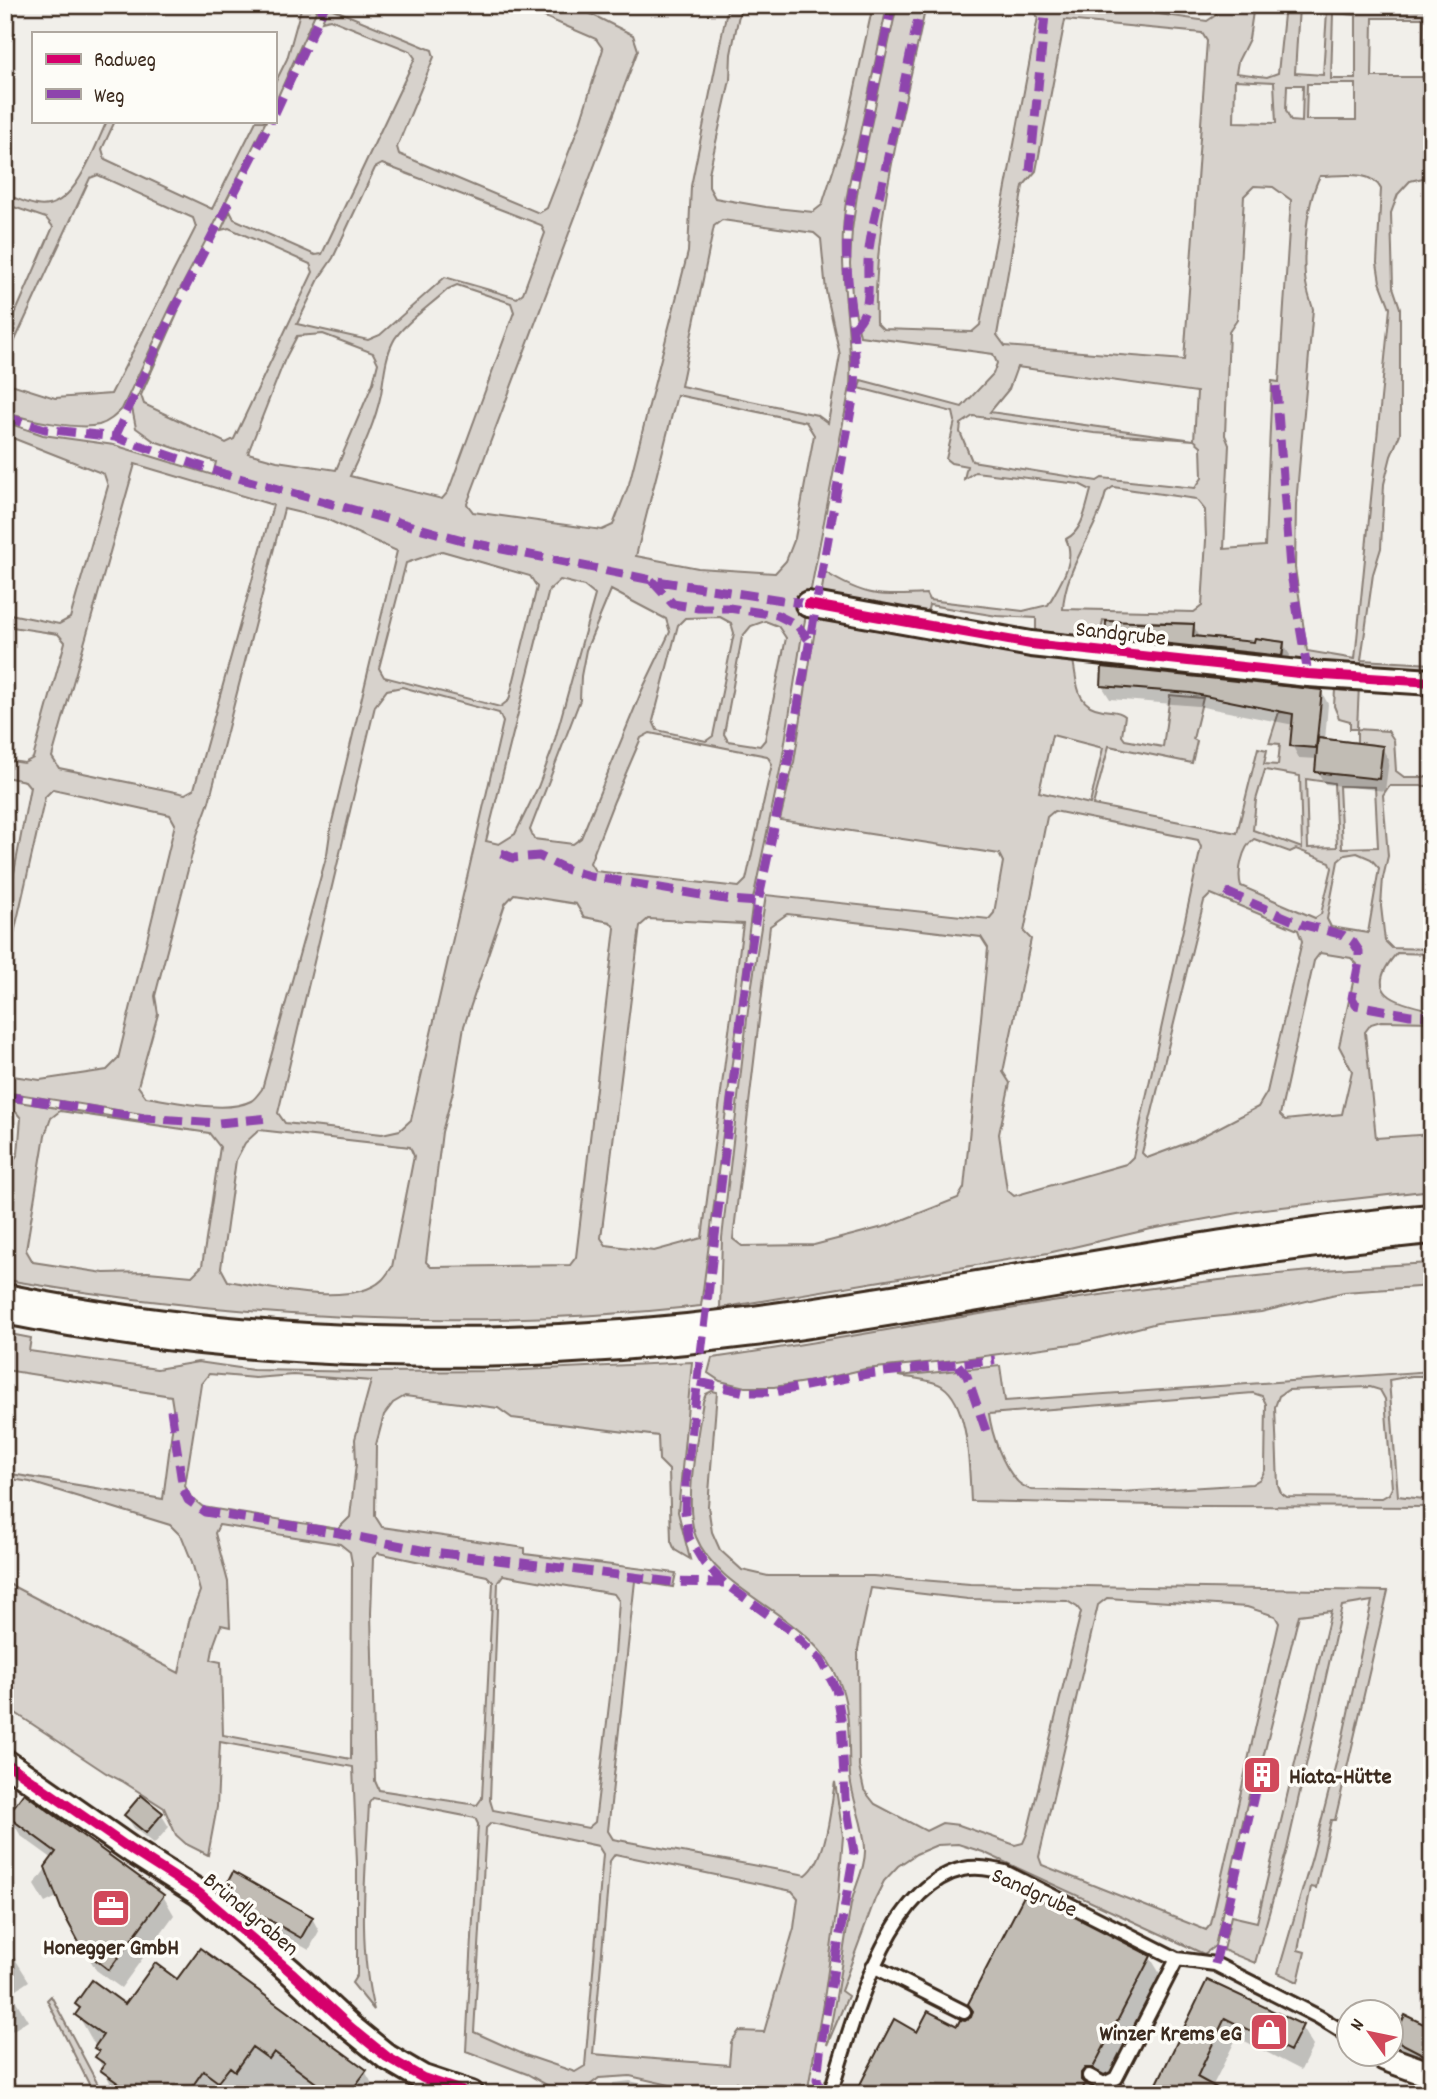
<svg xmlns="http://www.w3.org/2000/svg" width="1437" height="2099" viewBox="0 0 1437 2099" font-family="Dekko,sans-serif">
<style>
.green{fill:#d7d2cc;stroke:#897e75;stroke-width:2;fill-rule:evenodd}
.shadow{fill:#0003}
.building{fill:#c1bcb4;stroke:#3b2a1e;stroke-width:2}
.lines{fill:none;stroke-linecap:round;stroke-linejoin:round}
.service-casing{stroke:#3b2a1e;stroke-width:18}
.minor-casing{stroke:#3b2a1e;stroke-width:30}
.primary-casing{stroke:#3b2a1e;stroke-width:44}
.service{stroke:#fdfcf7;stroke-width:12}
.minor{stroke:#fdfcf7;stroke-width:24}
.primary{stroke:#fdfcf7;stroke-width:38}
.quiet{stroke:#8e44ad;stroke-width:9;stroke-dasharray:18 9;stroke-linecap:butt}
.cycleway-casing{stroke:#fdfcf7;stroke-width:15}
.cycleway{stroke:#d6006c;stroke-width:10}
.labels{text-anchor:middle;stroke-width:7;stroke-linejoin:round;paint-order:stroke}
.street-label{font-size:23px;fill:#3b2a1e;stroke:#fdfcf7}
.poi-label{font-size:23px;font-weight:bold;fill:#3b2a1e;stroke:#fdfcf7;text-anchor:start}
</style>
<rect width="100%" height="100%" fill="#f1efea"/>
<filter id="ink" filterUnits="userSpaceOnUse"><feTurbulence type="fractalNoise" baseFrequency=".0143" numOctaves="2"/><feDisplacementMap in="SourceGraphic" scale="14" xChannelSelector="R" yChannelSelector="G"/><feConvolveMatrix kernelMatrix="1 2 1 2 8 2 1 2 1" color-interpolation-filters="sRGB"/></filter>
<g filter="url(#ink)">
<path class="green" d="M 302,5 L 319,5 L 275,103 L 275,83 L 287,59 Z
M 517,5 L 573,5 L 633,35 L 638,50 L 467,504 L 473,512 L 602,530 L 613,525 L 629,484 L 688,252 L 691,186 L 728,5 L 741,5 L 731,54 L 730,80 L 709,173 L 709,187 L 715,198 L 766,207 L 813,212 L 822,205 L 845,134 L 873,5 L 887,5 C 878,51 868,96 858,142 C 852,171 844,202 843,232 C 840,284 853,335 850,387 L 801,641 L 782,761 L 753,899 L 701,1306 C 469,1331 237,1320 7,1280 L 9,1270 L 5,1269 L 5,1209 L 9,1167 L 18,1154 L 21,1118 L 15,1111 L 5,1109 L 5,1100 L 142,1121 L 143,1114 L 5,1092 L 5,1075 L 40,1080 L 107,1070 L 118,1059 L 175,824 L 170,815 L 53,789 L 45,797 L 5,973 L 5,921 L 30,787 L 25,781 L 5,777 L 5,760 L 24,763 L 33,758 L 65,642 L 58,634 L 5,626 L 5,613 L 59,624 L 70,618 L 108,486 L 104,474 L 5,435 L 5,422 L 43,435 L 114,445 L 213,475 L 216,462 L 154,441 L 136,428 L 132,408 L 179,310 L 141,395 L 144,404 L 226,443 L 234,439 L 313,272 L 310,264 L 229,228 L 221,230 L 230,211 L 234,219 L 315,255 L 322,254 L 415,58 L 410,51 L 330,19 L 322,21 L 328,7 L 432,50 L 434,57 L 397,147 L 399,154 L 539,213 L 547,208 L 579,126 L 603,49 L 596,39 ZM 382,164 L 541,225 L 545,233 L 523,293 L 517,298 L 445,277 L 380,335 L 368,340 L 297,324 L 320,277 L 333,258 L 375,168 ZM 722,220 L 814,233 L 821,239 L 826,291 L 840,355 L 828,423 L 817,415 L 681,386 L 714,226 ZM 457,285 L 511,303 L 514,312 L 448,492 L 442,499 L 350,476 C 362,450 375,423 381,394 C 384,377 385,358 393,342 C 400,326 435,302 448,289 ZM 323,334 L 373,353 L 378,363 L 373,383 L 336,470 L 277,461 L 248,453 L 285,359 L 297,336 ZM 677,395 L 806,422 L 814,435 L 795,538 L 786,561 L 775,573 L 698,568 L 636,556 ZM 135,464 L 273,505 L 194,789 L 185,794 L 59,768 L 52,757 ZM 284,509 L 326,519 L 397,551 L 331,826 L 327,854 L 262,1089 C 259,1093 255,1099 251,1101 C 226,1114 173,1101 146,1097 L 138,1086 L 158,1014 L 155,996 L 197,835 L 209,802 ZM 442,551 L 530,576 L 537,587 L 509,700 L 500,707 L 384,677 L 379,668 L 406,563 ZM 560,580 L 584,586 L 595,595 L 552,750 L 538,787 L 515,834 L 499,844 L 486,841 L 549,590 ZM 611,590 L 666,619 L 670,632 L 642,690 L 581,838 L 573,844 L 534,839 L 530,830 L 580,700 L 581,676 L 586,650 ZM 720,617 L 731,623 L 734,633 L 713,736 L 706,741 L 657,730 L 653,721 L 678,625 L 685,618 ZM 765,621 L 778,626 L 786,638 L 765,740 L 760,746 L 728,741 L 724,734 L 742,637 L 751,626 ZM 402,687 L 499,713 L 503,722 L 411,1120 L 400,1130 L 382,1134 L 285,1123 L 278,1113 L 375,706 L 387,690 ZM 650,733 L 767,756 L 772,764 L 746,880 L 739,887 L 595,871 L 590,863 L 614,801 L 641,738 ZM 514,894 L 576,904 L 584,917 L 610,922 L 615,928 L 576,1257 L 570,1265 L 431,1267 L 426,1262 L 442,1132 L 453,1092 L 464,1026 L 505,904 ZM 648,919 L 743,924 L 702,1238 L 654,1251 L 606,1245 L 601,1238 L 640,926 ZM 60,1111 L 209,1133 L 220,1147 L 202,1266 L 192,1276 L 148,1272 L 104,1273 L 33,1262 L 26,1250 L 45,1135 L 51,1118 ZM 259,1130 L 410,1147 L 414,1156 L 392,1267 C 389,1271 386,1276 382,1280 C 353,1308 264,1287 228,1281 L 221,1268 L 236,1160 L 245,1143 Z
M 897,5 L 929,5 L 925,10 C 904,112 873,219 876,322 L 883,329 L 972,332 L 980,325 L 1038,17 L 1032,11 L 978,5 L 1097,5 L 1207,21 L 1216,15 L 1217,5 L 1254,5 L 1249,39 L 1238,61 L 1236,73 L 1267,77 L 1278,73 L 1285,5 L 1432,5 L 1432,179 L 1423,178 L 1410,181 L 1398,194 L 1391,213 L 1393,287 L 1400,308 L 1400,434 L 1391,456 L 1384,484 L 1381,548 L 1373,574 L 1361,660 L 1432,664 L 1432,675 L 1282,662 L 1284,642 L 1255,638 L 1254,643 L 1193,636 L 1194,624 L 1136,621 L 1135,624 L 1103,620 L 1100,640 L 1036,636 L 1036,618 L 997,616 L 929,605 L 926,618 L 820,600 L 825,572 C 864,597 882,597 926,594 L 929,600 L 1023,611 L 1048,605 C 1059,585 1077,562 1066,539 C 1083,531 1086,507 1091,490 L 1079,484 L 975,472 L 964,479 L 967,466 L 951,463 L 946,459 L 955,421 L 953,412 L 859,388 L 861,380 L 962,407 L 993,374 L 997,363 L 993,354 L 860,336 L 852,295 L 850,264 L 852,230 L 859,181 ZM 1299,7 L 1327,11 L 1323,75 L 1295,73 ZM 1333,13 L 1356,15 L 1356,79 L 1331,79 ZM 1373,18 L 1424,18 L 1423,77 L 1372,77 ZM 1065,20 L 1202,33 L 1207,41 L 1184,360 L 1005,346 L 997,335 L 1023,186 L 1036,171 ZM 1235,80 L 1274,82 L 1276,123 L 1234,122 ZM 1307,84 L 1356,84 L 1356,120 L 1306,120 ZM 1287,85 L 1303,85 L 1302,122 L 1291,121 L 1286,110 ZM 1320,176 C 1340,176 1371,169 1381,189 L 1377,263 L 1380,282 L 1390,308 L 1355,659 L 1307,651 L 1295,568 L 1296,504 L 1313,309 C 1310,299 1306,288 1305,277 C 1303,248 1307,201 1320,176 ZM 1254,186 L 1273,187 L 1291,200 L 1279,382 L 1272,381 L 1265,546 L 1224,549 L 1229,445 L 1225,435 L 1229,332 L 1237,320 L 1244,196 ZM 1017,367 L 1197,392 L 1194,440 L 990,412 L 1009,389 ZM 973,416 L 1094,433 L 1194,440 L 1201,446 L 1202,478 L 1195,488 L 1102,478 L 1097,481 L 972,461 L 960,432 L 961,424 ZM 1113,487 L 1196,499 L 1205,510 L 1206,540 L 1202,606 L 1194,612 L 1063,609 C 1065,566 1097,532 1106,492 Z
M 107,121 L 115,121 L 102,149 L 105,159 L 212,209 L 256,121 L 266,121 L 213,227 L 171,306 L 122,409 C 115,416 109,422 99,425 C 78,430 26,420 5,412 L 5,382 L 55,398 L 111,394 L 196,227 L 193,218 L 98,175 L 90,178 L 5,362 L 5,337 L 53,227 L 46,218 L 5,204 L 5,194 C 15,198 26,203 36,205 C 74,213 94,148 107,121 Z
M 818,610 L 1072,656 C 1078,679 1073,706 1103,710 C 1111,712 1118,710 1125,716 L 1122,736 L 1125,740 L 1163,747 L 1170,695 L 1203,698 L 1193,739 L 1197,741 L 1192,763 L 1109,746 L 1093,805 L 1237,833 L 1258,748 L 1267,750 L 1264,764 L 1278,765 L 1280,744 L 1269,743 L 1279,712 L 1293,713 L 1312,735 L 1318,735 L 1318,738 L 1383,746 L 1357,743 L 1357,729 L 1350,729 L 1350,721 L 1339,718 L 1334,706 L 1335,690 L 1348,691 L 1354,684 L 1359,685 L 1357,729 L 1388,731 L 1394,740 L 1396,771 L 1404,777 L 1432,777 L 1432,786 L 1389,786 L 1383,795 L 1388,856 L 1383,878 L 1381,906 L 1385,941 L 1392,948 L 1432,949 L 1432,954 L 1397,953 C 1361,993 1395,1003 1432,1010 L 1432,1022 L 1381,1021 L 1371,1024 L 1365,1032 L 1376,1138 L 1432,1134 L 1432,1190 L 1255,1210 L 1151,1229 L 1048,1253 L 720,1308 L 722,1238 L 748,1010 L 766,895 L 989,919 L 994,913 L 1003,862 L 999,854 L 780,820 L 794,762 ZM 1052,735 L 1103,748 L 1090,804 L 1039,792 ZM 1265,770 L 1300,776 L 1302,848 L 1253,830 L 1256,800 ZM 1306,779 L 1334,783 L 1337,847 L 1308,848 ZM 1339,786 L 1375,787 L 1378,847 L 1342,848 ZM 1054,811 L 1198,840 L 1201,847 L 1133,1157 L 1126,1164 L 1014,1196 L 1007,1190 L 999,1134 L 1010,1083 L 1003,1072 L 1031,939 L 1024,932 L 1047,817 ZM 1254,839 L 1290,852 L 1296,849 L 1330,862 L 1332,868 L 1321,914 L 1315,918 L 1241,886 C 1237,873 1242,847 1254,839 ZM 1357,853 L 1371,859 L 1379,868 L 1368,933 L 1331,927 L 1327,919 L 1338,861 L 1345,855 ZM 1211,894 L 1298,930 L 1302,941 L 1267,1092 L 1258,1107 L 1195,1140 L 1147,1158 L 1142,1153 L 1204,901 ZM 787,914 L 981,937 L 988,948 L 964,1188 L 958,1198 L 887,1226 L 814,1245 L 742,1246 L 733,1239 L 770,926 ZM 1320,953 L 1351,958 L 1357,964 L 1339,1046 L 1352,1071 L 1342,1114 L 1285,1120 L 1280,1115 L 1314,961 Z
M 1432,1263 L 1432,1286 L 1344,1292 L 1261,1312 L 1157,1323 L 1079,1343 L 956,1360 L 865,1369 L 818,1380 L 774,1387 L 745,1387 L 720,1381 L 708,1373 L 712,1358 C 826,1342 939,1320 1052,1302 C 1178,1283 1305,1269 1432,1263 Z
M 5,1333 L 31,1338 L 29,1351 L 157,1369 L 198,1362 L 253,1370 L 372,1372 L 502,1371 L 692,1362 L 678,1512 L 690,1559 L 675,1550 L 671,1541 L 669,1470 L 659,1460 L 658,1436 L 512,1418 L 498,1408 L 405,1396 L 393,1403 L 384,1415 L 376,1445 L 375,1516 L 382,1527 L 525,1548 L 525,1554 L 676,1573 L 673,1587 L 635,1581 L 608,1831 L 613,1839 L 806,1875 C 828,1858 830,1808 835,1782 L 843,1836 L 838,1899 L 825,1992 L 807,2094 L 750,2094 L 737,2082 L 726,2094 L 690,2094 L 674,2086 L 630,2076 L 599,2078 L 581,2092 L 563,2094 L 527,2074 L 466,2051 L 478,1824 L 475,1818 L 373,1798 L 369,1803 C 366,1870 357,1944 374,2010 L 352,1983 L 357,1975 L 357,1863 L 353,1767 L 220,1742 L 217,1807 L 208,1855 L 186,1844 L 176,1835 L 164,1808 L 122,1781 L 106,1773 L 5,1706 L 5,1582 L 179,1673 L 189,1621 L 200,1591 L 192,1562 L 182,1537 L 170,1525 L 30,1482 L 5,1478 L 5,1473 L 163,1499 L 174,1415 L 171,1396 L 5,1370 ZM 209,1374 L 255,1378 L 293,1375 L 371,1381 L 355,1439 L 356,1464 L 350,1517 L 338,1529 L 203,1507 L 191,1497 L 185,1486 L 201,1384 ZM 219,1525 L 340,1544 L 350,1552 L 352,1563 L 351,1759 L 223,1735 L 221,1662 L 211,1660 L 214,1644 L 221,1625 L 230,1627 L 228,1582 L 215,1533 ZM 378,1553 L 487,1576 L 493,1582 L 482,1798 L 477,1805 L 379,1790 L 375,1781 L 371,1613 L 373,1558 ZM 503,1575 L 614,1594 L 619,1601 L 615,1655 L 595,1822 L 588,1828 L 493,1810 L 490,1800 L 498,1582 ZM 491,1823 L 598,1846 L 603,1854 L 585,2066 L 575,2072 L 525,2055 L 474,2032 L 486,1828 ZM 615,1854 L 792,1891 L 798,1898 L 794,1928 L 764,2032 L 739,2031 L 731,2042 L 729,2065 L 593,2054 L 610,1861 Z
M 1000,1366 L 1005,1401 L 1432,1371 L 1432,1376 L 1412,1376 L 1389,1380 L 1398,1496 L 1432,1500 L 1432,1507 L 1200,1506 L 971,1501 C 969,1470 970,1404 942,1386 C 931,1379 911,1378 898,1376 ZM 1370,1387 L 1380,1390 L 1385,1399 L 1392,1488 L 1389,1494 L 1382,1498 L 1287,1497 L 1281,1493 L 1278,1485 L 1275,1407 L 1279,1396 L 1288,1390 ZM 1253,1393 L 1262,1396 L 1266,1404 L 1265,1470 L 1260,1479 L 1252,1484 L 1121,1492 L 1031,1490 C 1026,1487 1020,1485 1017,1481 C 1002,1465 992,1435 989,1414 Z
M 712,1391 L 717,1392 L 708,1506 L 712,1532 L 720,1550 L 742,1570 L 768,1576 L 873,1576 L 970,1584 L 1388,1591 L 1335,1820 L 1331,1820 L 1316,1888 L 1311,1887 L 1298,1950 L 1305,1952 L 1298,1982 L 1278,1973 L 1312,1857 L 1343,1736 L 1372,1601 L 1342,1606 L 1287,1849 L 1255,1963 L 1223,1950 L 1231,1916 L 1257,1922 L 1331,1611 L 1299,1615 L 1262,1762 L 1254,1760 L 1248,1785 L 1251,1786 L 1215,1946 L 1204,1954 L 983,1852 L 958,1844 L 937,1845 L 916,1854 L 898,1866 L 884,1881 L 875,1899 L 841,1991 L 848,1996 L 827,2045 C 837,1998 843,1951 851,1904 C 855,1885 866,1867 865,1848 C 864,1823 852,1801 850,1776 C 848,1747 851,1714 841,1686 C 815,1614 722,1599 696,1537 C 683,1505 698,1435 703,1401 L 706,1394 ZM 871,1588 L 968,1599 L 1067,1601 L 1077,1607 L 1081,1612 L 1027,1834 L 1023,1843 L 1015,1845 L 959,1825 L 942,1823 L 926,1831 L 875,1804 L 864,1790 L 859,1767 L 858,1649 ZM 1107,1598 L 1247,1607 L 1275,1616 L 1279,1623 L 1211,1924 L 1206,1930 L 1042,1865 L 1039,1857 L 1098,1605 Z
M 51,1996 L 103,2094 L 94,2094 L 47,2000 Z"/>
<path class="shadow" d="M 1193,625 L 1200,637 L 1256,644 L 1283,644 L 1290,655 L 1288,667 L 1113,648 L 1107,637 Z
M 1102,686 L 1321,691 L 1328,704 L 1325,741 L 1382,748 L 1389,760 L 1385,791 L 1325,784 L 1317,771 L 1318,759 L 1299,758 L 1292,745 L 1294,725 L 1198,706 L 1110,699 Z
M 161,1814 L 169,1827 L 154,1844 L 134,1828 L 126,1815 Z
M 9,1816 L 163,1896 L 174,1915 L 121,1988 L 96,1970 L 84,1949 L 73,1889 L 45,1903 L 34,1885 L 53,1859 L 21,1836 Z
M 224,1893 L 312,1918 L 319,1931 L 309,1950 L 231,1906 Z
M 5,1943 L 29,1981 L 11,1993 L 28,2021 L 5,2035 Z
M 1150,1957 L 1162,1977 L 1104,2088 L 1096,2088 L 1091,2094 L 857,2094 L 918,2034 L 957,2028 L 961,2021 L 971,2021 Z
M 177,1982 L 365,2071 L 378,2094 L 303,2094 L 297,2089 L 294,2094 L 287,2094 L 275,2085 L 268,2094 L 116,2094 L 97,2057 L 99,2054 L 96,2047 L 78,2015 L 81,2011 L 77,2004 L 125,2007 Z
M 1208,1982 L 1301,2027 L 1313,2046 L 1301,2070 L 1237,2037 L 1212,2087 L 1154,2094 Z
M 1432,2030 L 1432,2067 L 1402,2052 L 1395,2039 Z
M 630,2081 L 680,2093 L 682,2094 L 613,2094 L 613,2083 Z"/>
<path class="building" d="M 1106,621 L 1194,624 L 1193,636 L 1254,642 L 1255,638 L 1284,642 L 1282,656 L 1105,637 Z
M 1102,667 L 1322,690 L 1316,748 L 1290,746 L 1293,714 L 1190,693 L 1101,686 Z
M 1318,738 L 1383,746 L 1379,779 L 1315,772 Z
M 24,1793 L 164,1895 L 109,1970 L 83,1950 L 62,1911 L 45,1867 L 56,1852 L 7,1816 Z
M 141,1795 L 163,1813 L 146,1833 L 124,1815 Z
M 233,1872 L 313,1917 L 301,1938 L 222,1893 Z
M 1026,1892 L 1151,1956 L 1093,2068 L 1085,2068 L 1081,2073 L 1081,2080 L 1085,2084 L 1080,2094 L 855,2094 L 894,2019 L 917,2032 L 928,2011 L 957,2026 L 960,2020 L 965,2021 L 971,2017 L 973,2011 L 968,2004 Z
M 200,1948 L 367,2070 L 349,2094 L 331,2094 L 274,2052 L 269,2059 L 252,2047 L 235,2071 L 230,2067 L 218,2082 L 203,2071 L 187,2094 L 133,2094 L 100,2070 L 105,2064 L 95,2057 L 99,2051 L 94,2048 L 103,2035 L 75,2015 L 80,2008 L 75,2004 L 92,1980 L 125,2004 L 155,1963 L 177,1979 Z
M 1207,1980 L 1303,2025 L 1290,2051 L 1225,2018 L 1197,2077 L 1228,2094 L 1152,2094 Z
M 1405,2015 L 1432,2028 L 1432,2059 L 1393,2039 Z"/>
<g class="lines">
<g class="service-casing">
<path id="service" d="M 873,1966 L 964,2012
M 1089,2076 L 1104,2084 L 1116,2078 L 1177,1959
M 830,2094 C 851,2029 885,1886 963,1869 C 978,1866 991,1869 1005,1872 L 1177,1959 L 1215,1964 L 1319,2017 L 1350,2036"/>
</g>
<g class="minor-casing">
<path id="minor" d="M 808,604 L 1031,644 L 1308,674 L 1432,682
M 5,1762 L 133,1851 L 199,1893 L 291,1972 L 350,2027 L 387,2057 L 423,2078 L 471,2094
M 1385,2058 L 1432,2075"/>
</g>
<g class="primary-casing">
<path id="primary" d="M 5,1304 C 247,1353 502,1359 746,1327 C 975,1297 1201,1245 1432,1224"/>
</g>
<use href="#service" class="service"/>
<use href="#minor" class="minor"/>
<use href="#primary" class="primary"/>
<path class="quiet" d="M 275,113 L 325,5
M 1030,171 L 1045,15 L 1042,8 L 1038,5
M 854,327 C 873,310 867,287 868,264 C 868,251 871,237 873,225 L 920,10 L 923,5
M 1276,386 L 1290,568 L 1308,674
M 5,417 L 45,429 L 115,437 L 224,474 L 473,543 L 651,580 L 808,604
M 115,437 L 175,308 L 271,121
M 651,580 L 673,604 L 698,608 L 729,608 L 777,615 L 797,625 L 808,639
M 501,853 L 513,858 L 539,856 L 568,870 L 590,876 L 730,900 L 758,902
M 1226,892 L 1301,924 L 1343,935 L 1353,942 L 1359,951 L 1359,962 L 1352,998 L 1356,1005 L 1410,1015 L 1432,1016
M 5,1096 L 143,1118 L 218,1123 L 270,1118
M 958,1365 L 967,1376 L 986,1431
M 698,1382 L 745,1392 L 775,1392 L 867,1374 L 995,1360
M 171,1410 L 183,1489 L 188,1500 L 205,1512 L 339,1533 L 426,1551 L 673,1582 L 724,1583
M 1215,1964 L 1256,1787
M 822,2094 L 817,2079 L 821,2044 L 854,1852 L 845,1798 L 841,1718 L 836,1689 L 821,1661 L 791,1631 L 724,1583 L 704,1563 L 689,1538 L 685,1512 L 686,1479 L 742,1010 L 758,902 L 788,762 L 855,388 C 858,334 844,286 847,232 C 849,200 858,168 864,137 C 873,93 883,49 892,5"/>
<g class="cycleway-casing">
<path id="cycleway" d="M 808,604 L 1031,644 L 1308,674 L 1432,682
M 5,1762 L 133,1851 L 199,1893 L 291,1972 L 350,2027 L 387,2057 L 423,2078 L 471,2094"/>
</g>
<use href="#cycleway" class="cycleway"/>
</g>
</g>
<defs>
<g id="building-square" transform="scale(2.0125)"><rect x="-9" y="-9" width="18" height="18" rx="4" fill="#d1495b" stroke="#fdfcf7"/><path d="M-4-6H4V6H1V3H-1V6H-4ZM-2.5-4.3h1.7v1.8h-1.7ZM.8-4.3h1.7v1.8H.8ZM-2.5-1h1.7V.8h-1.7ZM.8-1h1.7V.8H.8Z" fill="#fff"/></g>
<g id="office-square" transform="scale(2.0125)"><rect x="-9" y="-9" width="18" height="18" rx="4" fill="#d1495b" stroke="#fdfcf7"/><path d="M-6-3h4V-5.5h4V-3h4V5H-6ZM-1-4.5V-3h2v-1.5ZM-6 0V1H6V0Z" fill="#fff"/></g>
<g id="shop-square" transform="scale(2.0125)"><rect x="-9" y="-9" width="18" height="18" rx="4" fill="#d1495b" stroke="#fdfcf7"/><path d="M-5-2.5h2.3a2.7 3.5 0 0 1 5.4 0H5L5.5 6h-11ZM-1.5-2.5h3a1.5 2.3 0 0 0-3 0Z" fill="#fff"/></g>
</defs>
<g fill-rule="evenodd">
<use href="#building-square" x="1262" y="1775"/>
<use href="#office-square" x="111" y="1908"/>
<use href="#shop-square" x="1269" y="2032"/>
</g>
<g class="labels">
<g class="street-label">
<text transform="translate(1121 632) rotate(6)" y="8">Sandgrube</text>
<text transform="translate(1035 1891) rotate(24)" y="8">Sandgrube</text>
<text transform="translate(252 1913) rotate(40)" y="8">Bründlgraben</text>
</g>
<g class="poi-label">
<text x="1289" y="1783">Hiata-Hütte</text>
<text x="111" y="1954" text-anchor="middle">Honegger GmbH</text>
<text x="1242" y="2040" text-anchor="end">Winzer Krems eG</text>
</g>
</g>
<rect width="1437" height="2099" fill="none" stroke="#fdfcf7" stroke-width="28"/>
<rect x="14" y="14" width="1409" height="2071" fill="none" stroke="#3b2a1e" stroke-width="2.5" filter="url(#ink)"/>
<rect x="32" y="32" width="245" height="91" fill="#fdfcf7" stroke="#afa8a0" stroke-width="2"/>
<rect x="46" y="54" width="35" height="10" fill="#d6006c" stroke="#afa8a0" stroke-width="2"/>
<text x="94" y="66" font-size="21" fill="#3b2a1e">Radweg</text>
<rect x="46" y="89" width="35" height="10" fill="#8e44ad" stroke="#afa8a0" stroke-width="2"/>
<text x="94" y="102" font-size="21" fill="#3b2a1e">Weg</text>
<g transform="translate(1370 2033) rotate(303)"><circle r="33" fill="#fdfcf7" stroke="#afa8a0" stroke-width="2"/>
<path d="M0-5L12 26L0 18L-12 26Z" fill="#d1495b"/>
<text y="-10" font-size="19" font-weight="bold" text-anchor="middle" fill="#3b2a1e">N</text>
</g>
</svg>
